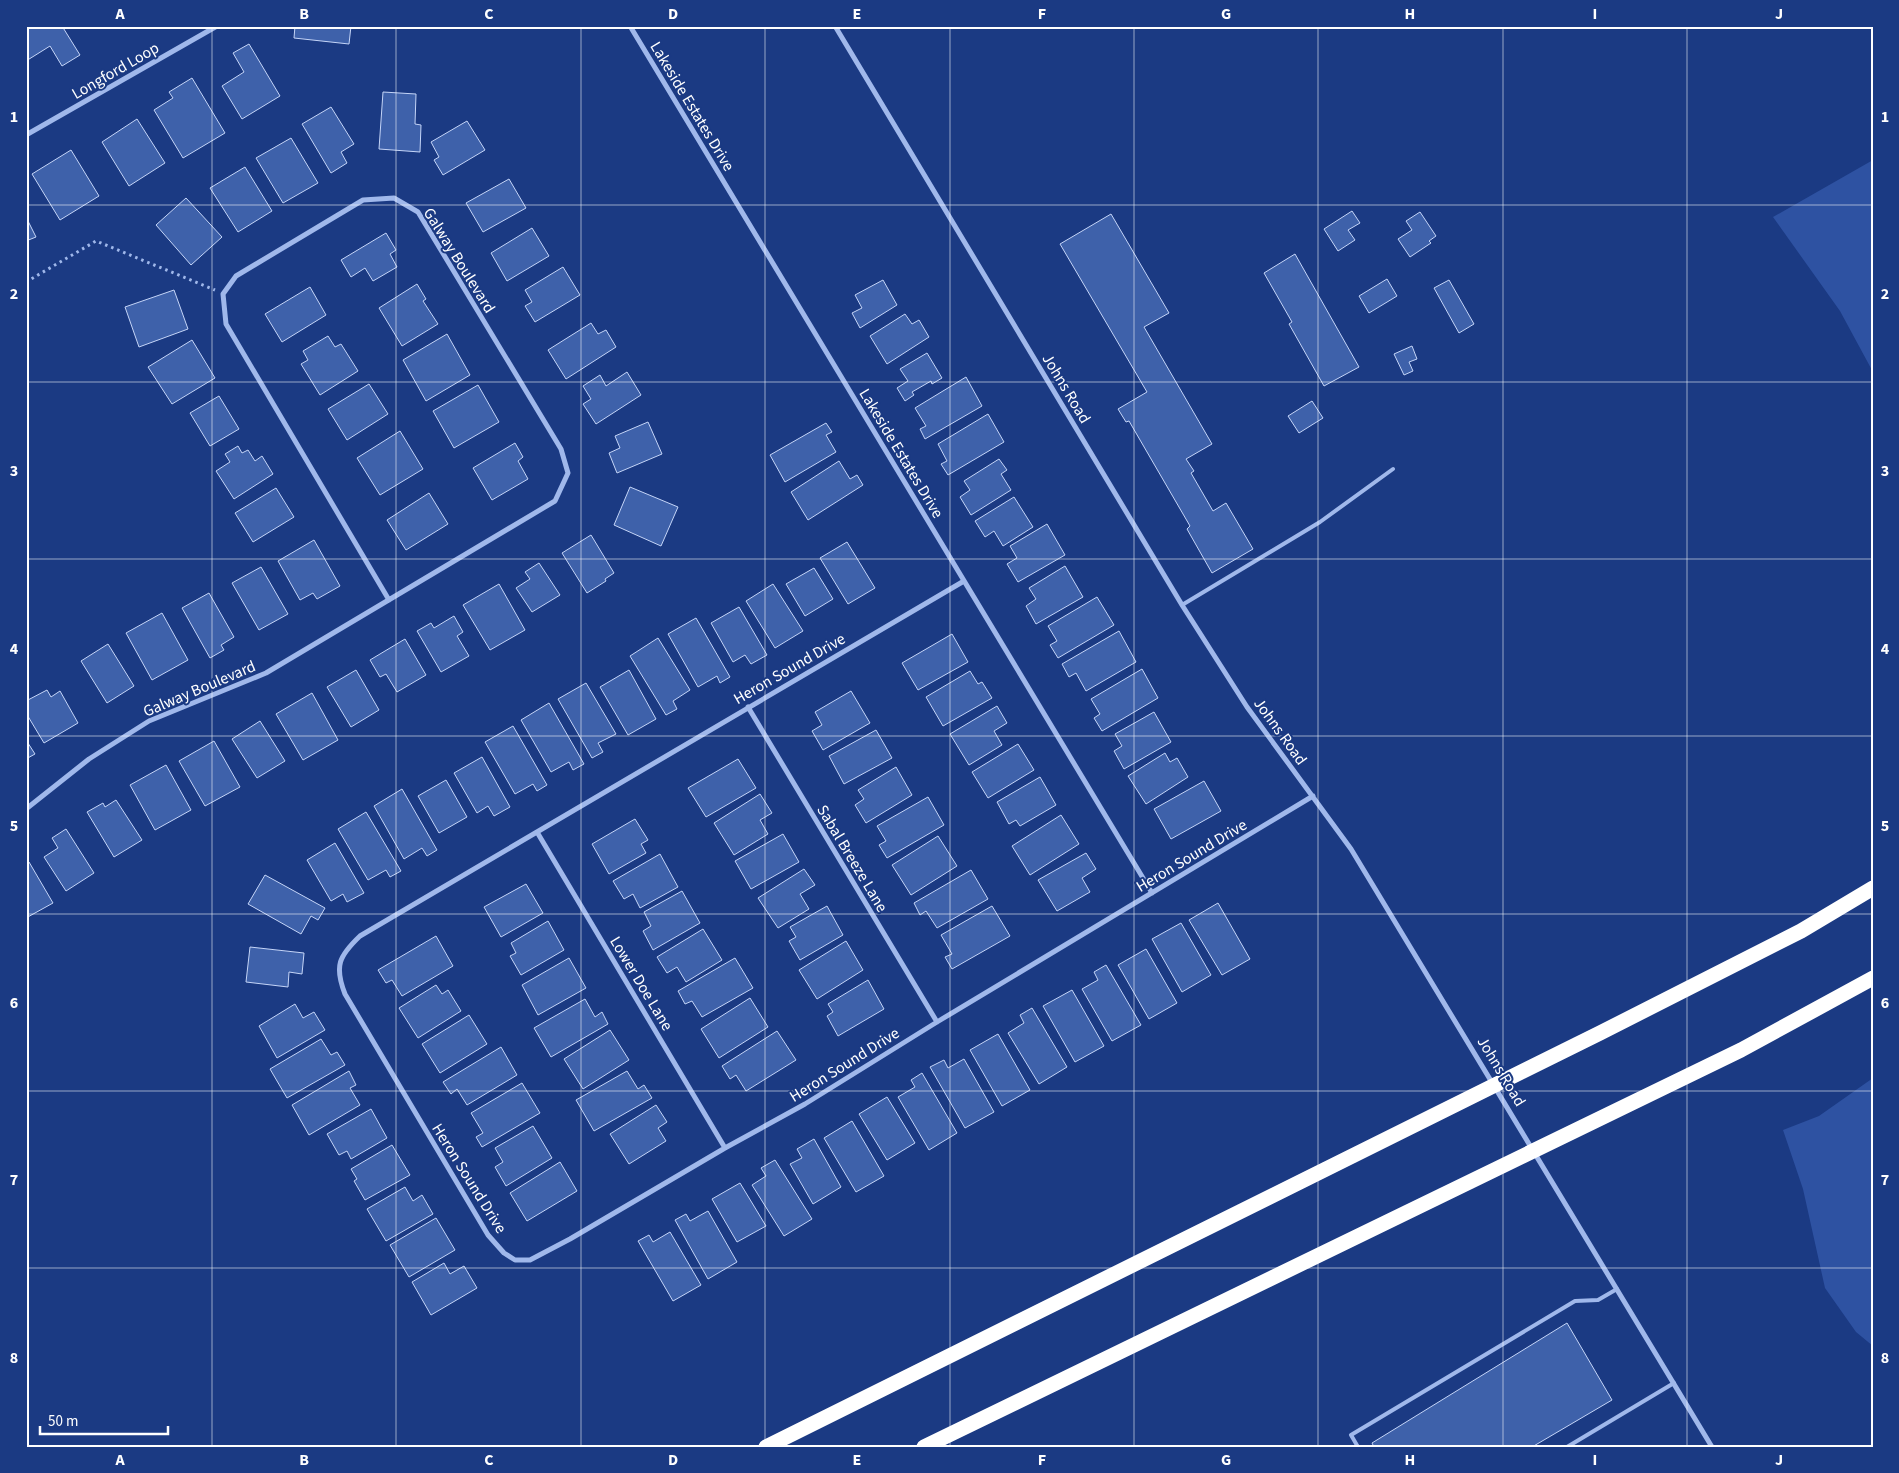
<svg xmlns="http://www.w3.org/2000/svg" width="1899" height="1473" viewBox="0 0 1899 1473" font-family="'Source Sans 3',sans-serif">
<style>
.green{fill:#2e52a2}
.building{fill:#3e61aa;stroke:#c5d5f8}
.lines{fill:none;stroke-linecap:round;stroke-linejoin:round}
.path{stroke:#a0b8eb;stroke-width:3;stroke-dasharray:2.5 4;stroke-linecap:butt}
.service{stroke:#a0b8eb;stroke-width:4}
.minor{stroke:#a0b8eb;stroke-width:5}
.motorway{stroke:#fff;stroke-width:15}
.grid{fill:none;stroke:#fff;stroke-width:1;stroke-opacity:0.55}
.labels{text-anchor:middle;stroke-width:4;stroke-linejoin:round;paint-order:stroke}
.street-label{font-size:16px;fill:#fff;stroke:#1b3a83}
.neatline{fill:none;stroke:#fff;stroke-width:2}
.grid-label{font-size:16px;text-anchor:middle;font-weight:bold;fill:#fff}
</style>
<rect width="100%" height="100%" fill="#1b3a83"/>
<path class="green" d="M 1873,160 L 1873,372 L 1840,311 L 1773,217 Z
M 1873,1078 L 1873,1346 L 1856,1332 L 1825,1288 L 1803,1189 L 1783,1130 L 1819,1116 Z"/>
<path class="building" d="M 26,26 L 62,26 L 80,55 L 62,66 L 50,46 L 26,61 Z
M 295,26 L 351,26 L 349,44 L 294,38 Z
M 249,44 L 280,96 L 242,119 L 222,86 L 244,72 L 233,53 Z
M 192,78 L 225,133 L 183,158 L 154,110 L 173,98 L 169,92 Z
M 383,92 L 416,94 L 415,124 L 421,125 L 420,152 L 379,149 Z
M 331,107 L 354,144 L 341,152 L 347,163 L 331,173 L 302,124 Z
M 137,119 L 165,163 L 129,186 L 102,142 Z
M 467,121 L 485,150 L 443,175 L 434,160 L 439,157 L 431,142 Z
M 291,138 L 318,183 L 283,203 L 256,158 Z
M 71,150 L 99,196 L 60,220 L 32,174 Z
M 245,167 L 272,211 L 238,232 L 210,188 Z
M 509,179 L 526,208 L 483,232 L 466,203 Z
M 186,198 L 222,237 L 191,265 L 156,225 Z
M 1352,211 L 1360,223 L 1348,230 L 1355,240 L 1338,251 L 1324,229 Z
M 1420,212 L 1436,236 L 1429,241 L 1431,243 L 1410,257 L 1398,239 L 1412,230 L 1406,221 Z
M 1111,214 L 1169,313 L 1144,327 L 1212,444 L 1186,459 L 1194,471 L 1191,473 L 1213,511 L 1226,503 L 1253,549 L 1212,573 L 1187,529 L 1190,526 L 1129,421 L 1126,422 L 1118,409 L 1147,392 L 1060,244 Z
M 26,217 L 36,237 L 26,241 Z
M 532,228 L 549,256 L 507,281 L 491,253 Z
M 386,233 L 396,250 L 390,254 L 397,267 L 373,281 L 365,268 L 351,277 L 341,260 Z
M 1295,254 L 1359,367 L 1324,386 L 1289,324 L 1292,322 L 1264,273 Z
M 563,267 L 580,295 L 535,322 L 525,306 L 532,302 L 525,290 Z
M 1387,279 L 1397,296 L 1369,313 L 1359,296 Z
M 883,280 L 897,305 L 860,328 L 852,313 L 862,308 L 855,295 Z
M 1449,280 L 1474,324 L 1459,333 L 1434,288 Z
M 417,284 L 426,299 L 423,301 L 438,324 L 402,346 L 379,308 Z
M 310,287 L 326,315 L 282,342 L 265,314 Z
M 174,290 L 188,329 L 139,347 L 125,307 Z
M 905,314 L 912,324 L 919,320 L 929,337 L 887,364 L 870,336 Z
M 591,323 L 598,334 L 606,330 L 616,347 L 566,379 L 548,350 Z
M 447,334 L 470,375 L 426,401 L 403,360 Z
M 328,336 L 335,347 L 341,344 L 358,371 L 320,395 L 301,364 L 308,360 L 303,351 Z
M 192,340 L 215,378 L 172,404 L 148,367 Z
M 1412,346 L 1417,359 L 1409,362 L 1413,371 L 1404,375 L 1394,354 Z
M 927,353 L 942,378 L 932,384 L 931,381 L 912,392 L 914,395 L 905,401 L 897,388 L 908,381 L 900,369 Z
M 627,372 L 641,395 L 596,424 L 583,404 L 591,399 L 583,386 L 600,375 L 606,386 Z
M 966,377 L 982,406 L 925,439 L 920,429 L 926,426 L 915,408 Z
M 369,384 L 388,414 L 347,440 L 328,409 Z
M 478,385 L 499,422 L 454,448 L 433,411 Z
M 219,396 L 239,429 L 210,446 L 190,413 Z
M 1312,401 L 1323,418 L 1299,433 L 1288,416 Z
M 988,414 L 1004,442 L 948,475 L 941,464 L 947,461 L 938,444 Z
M 648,422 L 662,454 L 617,473 L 609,453 L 620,448 L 615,436 Z
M 826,423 L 832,432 L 826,435 L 836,452 L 785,482 L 770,455 Z
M 400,431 L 423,469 L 380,495 L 357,458 Z
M 515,443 L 523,457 L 518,461 L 528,479 L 492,500 L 473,468 Z
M 238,446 L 242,453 L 248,450 L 255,461 L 262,456 L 273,474 L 234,499 L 216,471 L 230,462 L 225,454 Z
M 999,459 L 1007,470 L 1001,474 L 1011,490 L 971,515 L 960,497 L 970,490 L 964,481 Z
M 839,461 L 850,479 L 857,475 L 863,485 L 808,520 L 791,492 Z
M 630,487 L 678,507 L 661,546 L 614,525 Z
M 276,488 L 294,517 L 253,542 L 235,513 Z
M 429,493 L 448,524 L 406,550 L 387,520 Z
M 1014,497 L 1033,527 L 1003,546 L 994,531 L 985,537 L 975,521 Z
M 1047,524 L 1065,555 L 1018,582 L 1007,564 L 1017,558 L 1010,546 Z
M 591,535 L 614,573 L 605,579 L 606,581 L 587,593 L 562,553 Z
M 314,540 L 340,586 L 317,599 L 313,593 L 300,600 L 278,561 Z
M 847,542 L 875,588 L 848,604 L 820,558 Z
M 539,563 L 560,595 L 532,612 L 516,588 L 530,579 L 525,572 Z
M 1065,566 L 1083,597 L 1036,624 L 1026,606 L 1036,599 L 1029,588 Z
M 261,567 L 288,614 L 259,630 L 232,583 Z
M 814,568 L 833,599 L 805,616 L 786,584 Z
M 499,584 L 525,630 L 490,650 L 463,605 Z
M 773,584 L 803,631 L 775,648 L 746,601 Z
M 209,593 L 234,637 L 221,645 L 224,650 L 210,658 L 182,608 Z
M 1097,597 L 1114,625 L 1058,658 L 1050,645 L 1057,641 L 1048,626 Z
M 739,607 L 767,655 L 751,664 L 745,655 L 733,662 L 711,623 Z
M 162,613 L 188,660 L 152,680 L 126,633 Z
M 454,616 L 463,632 L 457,636 L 469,656 L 441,672 L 417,631 L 431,623 L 434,628 Z
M 696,618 L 730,677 L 720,683 L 717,676 L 698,687 L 668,634 Z
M 1119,631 L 1136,662 L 1086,691 L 1076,673 L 1069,677 L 1062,664 Z
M 952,634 L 968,662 L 918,690 L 902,663 Z
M 658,638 L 690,690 L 673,701 L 677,709 L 666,715 L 630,656 Z
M 405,639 L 426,675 L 397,692 L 386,674 L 380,677 L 370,660 Z
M 108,644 L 134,686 L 107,703 L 81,661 Z
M 1142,669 L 1158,698 L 1102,731 L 1094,718 L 1100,714 L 1091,699 Z
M 356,670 L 379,710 L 351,727 L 327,687 Z
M 629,670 L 656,719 L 628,735 L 600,687 Z
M 970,671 L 978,684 L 982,682 L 992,698 L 943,726 L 926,697 Z
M 586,683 L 616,734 L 598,743 L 603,752 L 592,758 L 558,699 Z
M 47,690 L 51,697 L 60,691 L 78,723 L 44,743 L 26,713 L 26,701 Z
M 851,691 L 870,723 L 823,750 L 812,731 L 822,725 L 815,712 Z
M 312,693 L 338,740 L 303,760 L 276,714 Z
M 549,703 L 584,764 L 573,770 L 569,762 L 551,772 L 521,720 Z
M 997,706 L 1007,723 L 994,731 L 1002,745 L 969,765 L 950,734 Z
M 1154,712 L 1171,742 L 1124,769 L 1114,751 L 1122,746 L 1115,734 Z
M 260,721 L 285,761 L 257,778 L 232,739 Z
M 513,726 L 547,785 L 537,791 L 533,784 L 515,794 L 485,742 Z
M 876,730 L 892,758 L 844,784 L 829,756 Z
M 26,740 L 35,754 L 26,759 Z
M 214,741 L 240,787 L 205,806 L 179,761 Z
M 1018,744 L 1034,770 L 988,798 L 972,772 Z
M 1165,753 L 1170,762 L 1177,758 L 1188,777 L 1146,804 L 1128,776 Z
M 482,757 L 510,807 L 494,816 L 488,806 L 477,813 L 454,773 Z
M 738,759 L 756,788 L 706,817 L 688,788 Z
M 166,765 L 191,810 L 155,830 L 130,785 Z
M 896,767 L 912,795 L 866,823 L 855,805 L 864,799 L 858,790 Z
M 1040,777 L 1056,805 L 1020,826 L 1016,820 L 1009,824 L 997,802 Z
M 446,780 L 467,817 L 439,833 L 418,796 Z
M 1204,781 L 1221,811 L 1171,839 L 1154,809 Z
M 402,789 L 437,850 L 427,856 L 422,848 L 404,859 L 374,806 Z
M 760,794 L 772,813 L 760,820 L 768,834 L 734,855 L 714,823 Z
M 928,797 L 944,825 L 887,858 L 879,845 L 886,841 L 877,826 Z
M 116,800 L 142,840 L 114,857 L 87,812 L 103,803 L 105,807 Z
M 366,812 L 401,871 L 390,877 L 386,870 L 368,880 L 338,829 Z
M 1061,815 L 1079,844 L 1030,875 L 1012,846 Z
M 635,819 L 648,840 L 641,844 L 646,853 L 609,874 L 592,844 Z
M 66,829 L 94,873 L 66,891 L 44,857 L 58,848 L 52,838 Z
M 783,834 L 799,862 L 751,889 L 735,861 Z
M 938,836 L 957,866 L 911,895 L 892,865 Z
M 335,843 L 364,893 L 347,902 L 343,894 L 331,901 L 307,860 Z
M 1086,853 L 1096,869 L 1082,878 L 1090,892 L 1057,911 L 1038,880 Z
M 660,854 L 678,887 L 640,908 L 633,894 L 624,899 L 613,881 Z
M 29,862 L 53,903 L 26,918 L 26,864 Z
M 804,869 L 815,885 L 800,894 L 809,909 L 778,928 L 758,898 Z
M 971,870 L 988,899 L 937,928 L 926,911 L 920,915 L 914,903 Z
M 265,875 L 325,908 L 318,920 L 311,916 L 301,934 L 248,904 Z
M 526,884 L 543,913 L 501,937 L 484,907 Z
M 682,891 L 700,923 L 653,950 L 643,931 L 651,926 L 644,912 Z
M 1218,903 L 1250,959 L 1222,975 L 1189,920 Z
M 827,906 L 843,935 L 800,960 L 789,941 L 796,937 L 790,927 Z
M 992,906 L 1010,936 L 952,969 L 945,957 L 952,954 L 941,935 Z
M 548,921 L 564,950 L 521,975 L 510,956 L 516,953 L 511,943 Z
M 1181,923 L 1211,975 L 1182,992 L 1152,939 Z
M 703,929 L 722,960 L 686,982 L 677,967 L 667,973 L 657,957 Z
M 436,936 L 453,966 L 402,996 L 392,980 L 386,983 L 378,970 Z
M 846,941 L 863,970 L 817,999 L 799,970 Z
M 250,947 L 304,953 L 302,974 L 289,972 L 288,987 L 246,982 Z
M 1146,949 L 1177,1003 L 1149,1019 L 1118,965 Z
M 569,958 L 586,988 L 538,1015 L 522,985 Z
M 735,958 L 753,988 L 702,1017 L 692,1001 L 685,1004 L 678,991 Z
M 1106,965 L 1141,1025 L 1112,1041 L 1082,989 L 1098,980 L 1094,972 Z
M 868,980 L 884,1009 L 838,1036 L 827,1016 L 833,1012 L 828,1004 Z
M 436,985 L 442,994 L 448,990 L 461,1011 L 418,1038 L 399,1008 Z
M 1072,990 L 1104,1046 L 1075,1062 L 1043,1006 Z
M 750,998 L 768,1027 L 719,1058 L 701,1029 Z
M 585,999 L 595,1017 L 602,1012 L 608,1024 L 551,1057 L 534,1028 Z
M 295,1004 L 303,1018 L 314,1012 L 325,1030 L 277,1058 L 259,1026 Z
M 1032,1008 L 1067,1067 L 1039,1084 L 1008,1033 L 1024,1023 L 1020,1015 Z
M 469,1015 L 487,1044 L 440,1073 L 422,1044 Z
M 610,1030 L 629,1060 L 583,1089 L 564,1059 Z
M 777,1031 L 796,1060 L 746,1091 L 736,1075 L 730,1079 L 722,1066 Z
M 998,1034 L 1030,1090 L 1002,1106 L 970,1050 Z
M 321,1039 L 331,1055 L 337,1052 L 345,1065 L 287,1098 L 270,1069 Z
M 501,1047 L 517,1075 L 467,1105 L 457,1089 L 451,1094 L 443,1082 Z
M 964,1059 L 994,1112 L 965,1128 L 930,1067 L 944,1060 L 948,1068 Z
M 349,1071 L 356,1085 L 350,1088 L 360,1105 L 309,1135 L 292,1105 Z
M 627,1071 L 638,1089 L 644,1085 L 652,1098 L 594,1131 L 576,1100 Z
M 922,1073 L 957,1133 L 929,1150 L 898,1097 L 915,1087 L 911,1080 Z
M 522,1083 L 540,1113 L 482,1147 L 476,1137 L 483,1133 L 471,1113 Z
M 887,1097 L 915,1143 L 887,1160 L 859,1114 Z
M 656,1105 L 667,1122 L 658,1128 L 666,1141 L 629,1164 L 610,1134 Z
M 371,1109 L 387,1138 L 351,1159 L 347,1151 L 339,1155 L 327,1134 Z
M 852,1121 L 884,1176 L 856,1192 L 824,1138 Z
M 533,1126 L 552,1158 L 506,1186 L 495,1167 L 503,1162 L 495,1148 Z
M 814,1139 L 841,1187 L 813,1204 L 790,1164 L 802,1158 L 797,1149 Z
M 392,1145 L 410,1175 L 365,1200 L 354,1181 L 357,1179 L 351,1169 Z
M 775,1160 L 812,1219 L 784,1236 L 752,1185 L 766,1176 L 761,1168 Z
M 560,1162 L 577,1191 L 527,1221 L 510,1193 Z
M 740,1183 L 766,1226 L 737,1242 L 712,1199 Z
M 405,1187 L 413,1201 L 422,1195 L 433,1214 L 386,1241 L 367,1209 Z
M 708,1211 L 737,1262 L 708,1279 L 675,1220 L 686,1214 L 690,1221 Z
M 436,1218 L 455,1250 L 409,1277 L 390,1245 Z
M 670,1232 L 701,1285 L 673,1301 L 638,1241 L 649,1235 L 653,1242 Z
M 444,1263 L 450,1274 L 464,1266 L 477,1288 L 431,1315 L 412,1282 Z
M 1567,1323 L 1612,1400 L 1532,1447 L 1374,1447 L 1372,1443 Z"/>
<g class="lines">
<path class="path" d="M 26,282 L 96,241 L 215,290"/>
<path class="service" d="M 1182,605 L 1320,522 L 1393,469
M 1358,1447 L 1351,1435 L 1575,1301 L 1598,1300 L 1617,1289
M 1567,1447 L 1674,1383"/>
<path class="minor" d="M 630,26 L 1152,893
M 835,26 L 1182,605 L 1247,707 L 1351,849 L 1712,1447
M 26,135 L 217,26
M 964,581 L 360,936 C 339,956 334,966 345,994 L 488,1235 L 504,1253 L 515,1260 L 530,1260 L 570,1239 L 725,1148 L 805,1104 L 937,1022 L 1313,796
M 748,707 L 937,1022
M 26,809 L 89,759 L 149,721 L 266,673 L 555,501 L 568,473 L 561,449 L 418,212 L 394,198 L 363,200 L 236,276 L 223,294 L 226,324 L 389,600
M 537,832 L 725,1148"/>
<path class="motorway" d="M 766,1447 L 1600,1033 L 1801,931 L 1873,888
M 924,1447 L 1741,1050 L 1873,978"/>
</g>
<path class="grid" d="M 212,26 L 212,1447M 396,26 L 396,1447M 581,26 L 581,1447M 765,26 L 765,1447M 950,26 L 950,1447M 1134,26 L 1134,1447M 1318,26 L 1318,1447M 1503,26 L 1503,1447M 1687,26 L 1687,1447M 26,205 L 1873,205M 26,382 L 1873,382M 26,559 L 1873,559M 26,736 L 1873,736M 26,914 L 1873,914M 26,1091 L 1873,1091M 26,1268 L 1873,1268"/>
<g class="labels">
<g class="street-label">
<text transform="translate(115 70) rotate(-30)" y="6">Longford Loop</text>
<text transform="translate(693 106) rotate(59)" y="6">Lakeside Estates Drive</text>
<text transform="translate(460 260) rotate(58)" y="6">Galway Boulevard</text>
<text transform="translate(1067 388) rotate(59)" y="6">Johns Road</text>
<text transform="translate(902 453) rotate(59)" y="6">Lakeside Estates Drive</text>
<text transform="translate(789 668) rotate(-30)" y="6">Heron Sound Drive</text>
<text transform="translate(199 688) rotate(-23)" y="6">Galway Boulevard</text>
<text transform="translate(1281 731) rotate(54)" y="6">Johns Road</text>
<text transform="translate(1191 855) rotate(-31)" y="6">Heron Sound Drive</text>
<text transform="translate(853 858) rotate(59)" y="6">Sabal Breeze Lane</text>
<text transform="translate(642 983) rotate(59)" y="6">Lower Doe Lane</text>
<text transform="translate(844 1064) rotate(-32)" y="6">Heron Sound Drive</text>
<text transform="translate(1502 1071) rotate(59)" y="6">Johns Road</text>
<text transform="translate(470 1178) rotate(58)" y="6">Heron Sound Drive</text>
</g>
</g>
<rect width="1899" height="1473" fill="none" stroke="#1b3a83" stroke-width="55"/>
<path d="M40 1426v8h128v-8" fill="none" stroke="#ffffff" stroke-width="2.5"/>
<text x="48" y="1426" font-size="15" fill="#ffffff" stroke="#1b3a83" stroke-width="4" paint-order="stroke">50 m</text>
<rect x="28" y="28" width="1844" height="1418" class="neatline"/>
<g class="grid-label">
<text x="120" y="19">A</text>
<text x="304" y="19">B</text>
<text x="489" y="19">C</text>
<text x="673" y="19">D</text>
<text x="857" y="19">E</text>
<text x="1042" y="19">F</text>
<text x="1226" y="19">G</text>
<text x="1410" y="19">H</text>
<text x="1595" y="19">I</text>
<text x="1779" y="19">J</text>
<text x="14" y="122">1</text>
<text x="1885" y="122">1</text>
<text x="14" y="299">2</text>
<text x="1885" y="299">2</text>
<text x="14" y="476">3</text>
<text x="1885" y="476">3</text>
<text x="14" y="654">4</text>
<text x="1885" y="654">4</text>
<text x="14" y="831">5</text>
<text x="1885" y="831">5</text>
<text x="14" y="1008">6</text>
<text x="1885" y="1008">6</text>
<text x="14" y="1185">7</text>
<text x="1885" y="1185">7</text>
<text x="14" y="1363">8</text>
<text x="1885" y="1363">8</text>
<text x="120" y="1465">A</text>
<text x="304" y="1465">B</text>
<text x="489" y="1465">C</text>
<text x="673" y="1465">D</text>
<text x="857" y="1465">E</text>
<text x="1042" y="1465">F</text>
<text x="1226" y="1465">G</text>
<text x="1410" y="1465">H</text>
<text x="1595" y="1465">I</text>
<text x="1779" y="1465">J</text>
</g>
</svg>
